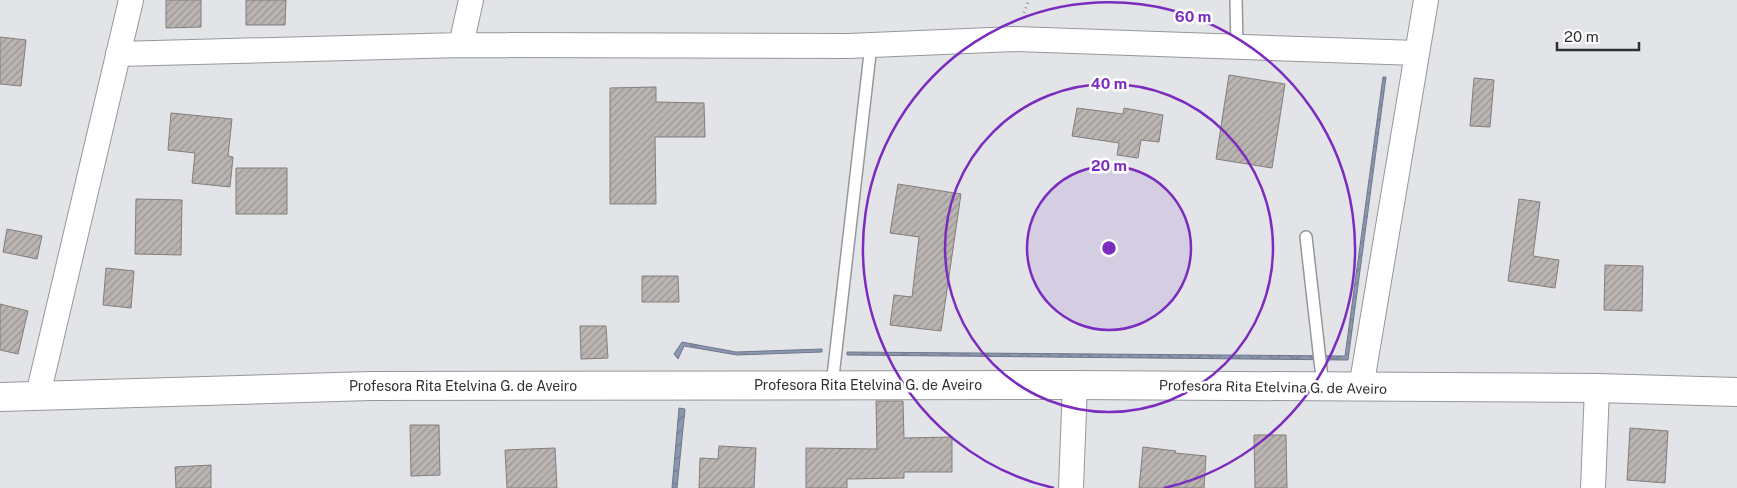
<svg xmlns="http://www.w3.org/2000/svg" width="1737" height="488" viewBox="0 0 1737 488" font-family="'Public Sans',sans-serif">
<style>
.water{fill:url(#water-waves);stroke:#6f788a}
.building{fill:url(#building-hatch);stroke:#827e7c}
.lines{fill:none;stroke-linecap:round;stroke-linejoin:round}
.service-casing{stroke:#95989b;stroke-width:14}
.minor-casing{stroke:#95989b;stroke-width:26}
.tertiary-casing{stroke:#95989b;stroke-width:30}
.path{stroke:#909194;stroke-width:3;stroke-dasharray:1 4;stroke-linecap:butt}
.service{stroke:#fff;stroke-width:11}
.minor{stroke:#fff;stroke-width:24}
.tertiary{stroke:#fff;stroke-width:28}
.ring{fill:none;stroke:#7b2cbf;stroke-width:2.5}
.labels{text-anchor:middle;stroke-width:5;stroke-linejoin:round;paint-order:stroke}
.street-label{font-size:14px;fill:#2f3032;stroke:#fff}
.centre{fill:#7b2cbf;stroke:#fff;stroke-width:2.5}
.ring-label{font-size:15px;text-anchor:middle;font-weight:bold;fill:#7b2cbf;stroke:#fff;stroke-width:5;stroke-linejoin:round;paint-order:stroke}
</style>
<defs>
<pattern id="water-waves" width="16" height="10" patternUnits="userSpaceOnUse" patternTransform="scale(1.25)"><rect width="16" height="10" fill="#8a97b0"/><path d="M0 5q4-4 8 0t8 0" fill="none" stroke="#717c90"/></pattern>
<pattern id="building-hatch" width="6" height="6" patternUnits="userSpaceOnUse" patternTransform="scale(1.25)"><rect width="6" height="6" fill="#bab5b3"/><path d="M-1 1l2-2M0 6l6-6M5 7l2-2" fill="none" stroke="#989492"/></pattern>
</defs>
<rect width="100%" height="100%" fill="#e2e4e8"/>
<path class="water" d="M 1383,77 L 1386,77 L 1348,360 L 847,355 L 847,352 L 1345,356 Z
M 682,342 L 736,352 L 822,349 L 822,352 L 737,355 L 684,346 L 678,359 L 674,354 Z
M 679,408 L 685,409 L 677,488 L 672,488 Z"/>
<path class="building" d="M 166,0 L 201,0 L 201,27 L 166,28 Z
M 246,0 L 286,0 L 285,25 L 246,25 Z
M 0,37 L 26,40 L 21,86 L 0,84 Z
M 1229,75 L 1285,84 L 1272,168 L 1216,159 Z
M 1474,78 L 1494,80 L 1490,127 L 1470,126 Z
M 656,87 L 656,102 L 704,103 L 705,137 L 655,137 L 656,204 L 610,204 L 610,88 Z
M 1077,108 L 1123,114 L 1124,108 L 1163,115 L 1159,142 L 1141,140 L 1138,158 L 1117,155 L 1119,143 L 1072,136 Z
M 171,113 L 232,119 L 228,156 L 233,157 L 230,187 L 192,183 L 195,153 L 168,150 Z
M 236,168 L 287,168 L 287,214 L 236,214 Z
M 898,184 L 961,194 L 941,331 L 890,325 L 894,295 L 912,297 L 919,237 L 890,233 Z
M 136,199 L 182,200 L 181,255 L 135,254 Z
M 1519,199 L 1540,202 L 1533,256 L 1559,260 L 1555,288 L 1508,281 Z
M 7,229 L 42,236 L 37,259 L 3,252 Z
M 1605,265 L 1643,266 L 1642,311 L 1604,310 Z
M 106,268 L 134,271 L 131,308 L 103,305 Z
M 642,276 L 678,276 L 679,302 L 642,302 Z
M 0,304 L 28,311 L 18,354 L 0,350 Z
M 580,326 L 606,326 L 608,358 L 581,359 Z
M 876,401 L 903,401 L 904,438 L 952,437 L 952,472 L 904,472 L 904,478 L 847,479 L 847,488 L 806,488 L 806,448 L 877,449 Z
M 410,425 L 439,425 L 440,475 L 411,476 Z
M 1630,428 L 1668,431 L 1665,483 L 1627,480 Z
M 1254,435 L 1286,435 L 1287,488 L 1255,488 Z
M 719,446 L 756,448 L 754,488 L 699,488 L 700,458 L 718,459 Z
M 1143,447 L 1176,451 L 1175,453 L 1206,456 L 1204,488 L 1139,488 Z
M 555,448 L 557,488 L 507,488 L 505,450 Z
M 211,465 L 211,488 L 176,488 L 175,467 Z"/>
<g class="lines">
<g class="service-casing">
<path id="service" d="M 1236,0 L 1237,47
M 1306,237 L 1323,387
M 832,385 L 871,45"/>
</g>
<g class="minor-casing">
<path id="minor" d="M 461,45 L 471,0
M 118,54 L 461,45 L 848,46 L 1014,39 L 1417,53
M 1361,388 L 1426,0
M 38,395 L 131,0
M 1071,488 L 1075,385
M 1593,488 L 1597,388"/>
</g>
<g class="tertiary-casing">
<path id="tertiary" d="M 0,397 L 370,386 L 1075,385 L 1597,388 L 1737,392"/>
</g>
<path class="path" d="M 1024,13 L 1029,0"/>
<use href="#service" class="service"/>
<use href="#minor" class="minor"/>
<use href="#tertiary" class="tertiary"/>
</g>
<circle cx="1109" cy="248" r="82" fill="#7b2cbf" fill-opacity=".12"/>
<g class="ring">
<circle cx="1109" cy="248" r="82"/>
<circle cx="1109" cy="248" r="164"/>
<path d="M1054 488A246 246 0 1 1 1164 488"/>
</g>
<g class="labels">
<g class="street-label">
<text x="868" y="390">Profesora Rita Etelvina G. de Aveiro</text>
<text x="463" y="391">Profesora Rita Etelvina G. de Aveiro</text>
<text transform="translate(1273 387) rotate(1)" y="5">Profesora Rita Etelvina G. de Aveiro</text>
</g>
</g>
<circle cx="1109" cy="248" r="8" class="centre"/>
<g class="ring-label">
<text x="1193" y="22">60 m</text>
<text x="1109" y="89">40 m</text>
<text x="1109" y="171">20 m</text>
</g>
<path d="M1557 42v8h82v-8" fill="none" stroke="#2f3032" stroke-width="2.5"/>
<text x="1564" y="42" font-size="15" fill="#2f3032" stroke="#ffffff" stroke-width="4" paint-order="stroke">20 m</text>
</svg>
